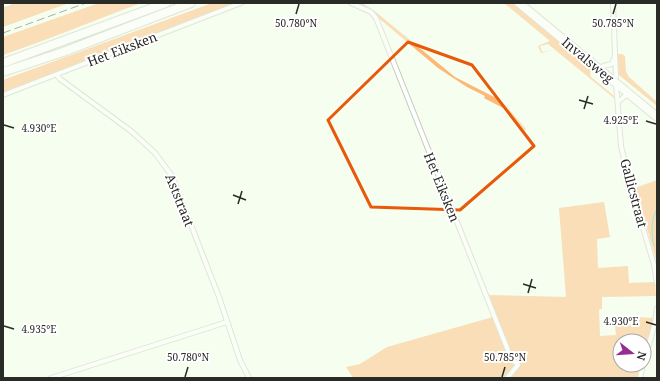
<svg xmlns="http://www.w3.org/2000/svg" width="660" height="381" viewBox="0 0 660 381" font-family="'Noto Serif',serif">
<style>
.green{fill:#fcb874}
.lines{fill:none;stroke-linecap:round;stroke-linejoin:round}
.stream{stroke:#2ecdc9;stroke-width:1}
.street-casing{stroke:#c3cbbc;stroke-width:6}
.highway-casing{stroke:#c3cbbc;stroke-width:10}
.street{stroke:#fff;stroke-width:4}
.highway{stroke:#fff;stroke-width:8}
.rail{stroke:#4f524b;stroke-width:1;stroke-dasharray:8 4;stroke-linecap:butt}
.marked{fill:none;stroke:#e8590c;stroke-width:3;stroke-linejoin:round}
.ticks{fill:none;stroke:#292b26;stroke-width:1.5}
.labels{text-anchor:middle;stroke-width:4;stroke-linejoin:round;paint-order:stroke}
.street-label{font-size:13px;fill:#292b26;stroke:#fff}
.ticks-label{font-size:10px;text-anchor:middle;fill:#292b26;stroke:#fff;stroke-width:4;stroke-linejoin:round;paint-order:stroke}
</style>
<rect width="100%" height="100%" fill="#f6feef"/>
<path class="green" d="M 14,3 L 69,3 L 3,27 L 3,7 Z
M 99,3 L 141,3 C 95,20 50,39 3,55 L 3,37 Z
M 212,3 L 237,3 L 3,93 L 3,80 Z
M 354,3 L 362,3 L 377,13 L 455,77 L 498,99 L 507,107 L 526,129 L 524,131 L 505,109 L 484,98 L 485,96 L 467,87 L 438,68 L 375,15 Z
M 504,3 L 513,3 L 590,66 L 592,69 L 590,73 L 591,77 L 613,95 L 614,98 L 548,44 L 540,46 L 542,52 L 552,50 L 541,53 L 538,46 L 550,41 Z
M 617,54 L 622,54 L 625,56 L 626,72 L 629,77 L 657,102 L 657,106 L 619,75 Z
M 657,180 L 657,263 L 635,188 Z
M 604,202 L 610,237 L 597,239 L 598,268 L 628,266 L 629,283 L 655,282 L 656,296 L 602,297 L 602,309 L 599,310 L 600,336 L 616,335 L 615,326 L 636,324 L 636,317 L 654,318 L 644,356 L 644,341 L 620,341 L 620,365 L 641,365 L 638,378 L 508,378 L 519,365 L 512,358 L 487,295 L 566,297 L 559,208 Z
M 493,317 L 515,366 L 506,378 L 353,378 L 346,367 L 360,364 L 387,347 Z"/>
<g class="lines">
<path class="stream" d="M 654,246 C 651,235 651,219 657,209"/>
<g class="street-casing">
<path id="street" d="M 351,3 L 371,12 L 376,18 L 511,358 L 518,365 L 507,378
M 613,3 L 616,77
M 3,5 L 10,3
M 603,66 L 612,64 L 615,56
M 57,75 L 60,79 L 131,131 L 155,153 L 172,176 L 219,297 L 240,360 L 249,378
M 616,84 L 621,146 L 629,180 L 654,265 L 657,283
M 3,95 L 241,3
M 618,102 L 625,96 L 629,95
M 644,362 L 655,323 L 657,308
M 51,378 L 227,322
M 640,378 L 643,365"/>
</g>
<g class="highway-casing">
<path id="highway" d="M 519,3 L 657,117
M 3,63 L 166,3
M 3,72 L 63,52 L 191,3"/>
</g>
<use href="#street" class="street"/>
<use href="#highway" class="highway"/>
<path class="rail" d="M 3,33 L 86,3"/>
</g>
<path d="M0 0H660V381H0ZM 408,42 L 472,65 L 534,146 L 460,210 L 371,207 L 328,120 Z" fill="#f6feef" fill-opacity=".55" fill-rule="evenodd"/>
<path class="marked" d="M 408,42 L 472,65 L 534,146 L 460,210 L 371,207 L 328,120 Z"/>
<path class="ticks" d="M 296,14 L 299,4M 613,14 L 616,4M 579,100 L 593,104M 584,109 L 588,96M 646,121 L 656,124M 4,125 L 14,128M 233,195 L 246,200M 238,204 L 242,191M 523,284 L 536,288M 528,293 L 532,279M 646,322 L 656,325M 4,326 L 14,329M 185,377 L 188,367M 502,377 L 505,367"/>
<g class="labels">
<g class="street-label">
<text transform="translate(122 49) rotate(-21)" y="5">Het Eiksken</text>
<text transform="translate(588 60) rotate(40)" y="5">Invalsweg</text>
<text transform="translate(442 187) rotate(68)" y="5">Het Eiksken</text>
<text transform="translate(634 193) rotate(75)" y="5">Gallicstraat</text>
<text transform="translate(180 200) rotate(68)" y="5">Aststraat</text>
</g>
</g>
<g class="ticks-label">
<text x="296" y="27">50.780°N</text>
<text x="613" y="27">50.785°N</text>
<text x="621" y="124">4.925°E</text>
<text x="39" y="132">4.930°E</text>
<text x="621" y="325">4.930°E</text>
<text x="39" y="333">4.935°E</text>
<text x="188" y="361">50.780°N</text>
<text x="505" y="361">50.785°N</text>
</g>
<rect width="660" height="381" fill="none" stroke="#292b26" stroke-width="8"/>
<g transform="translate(632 353) rotate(107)"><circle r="19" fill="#ffffff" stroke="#a9aaa8"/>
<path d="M0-3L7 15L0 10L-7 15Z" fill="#962d90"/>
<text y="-6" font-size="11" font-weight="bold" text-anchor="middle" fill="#292b26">N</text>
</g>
</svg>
